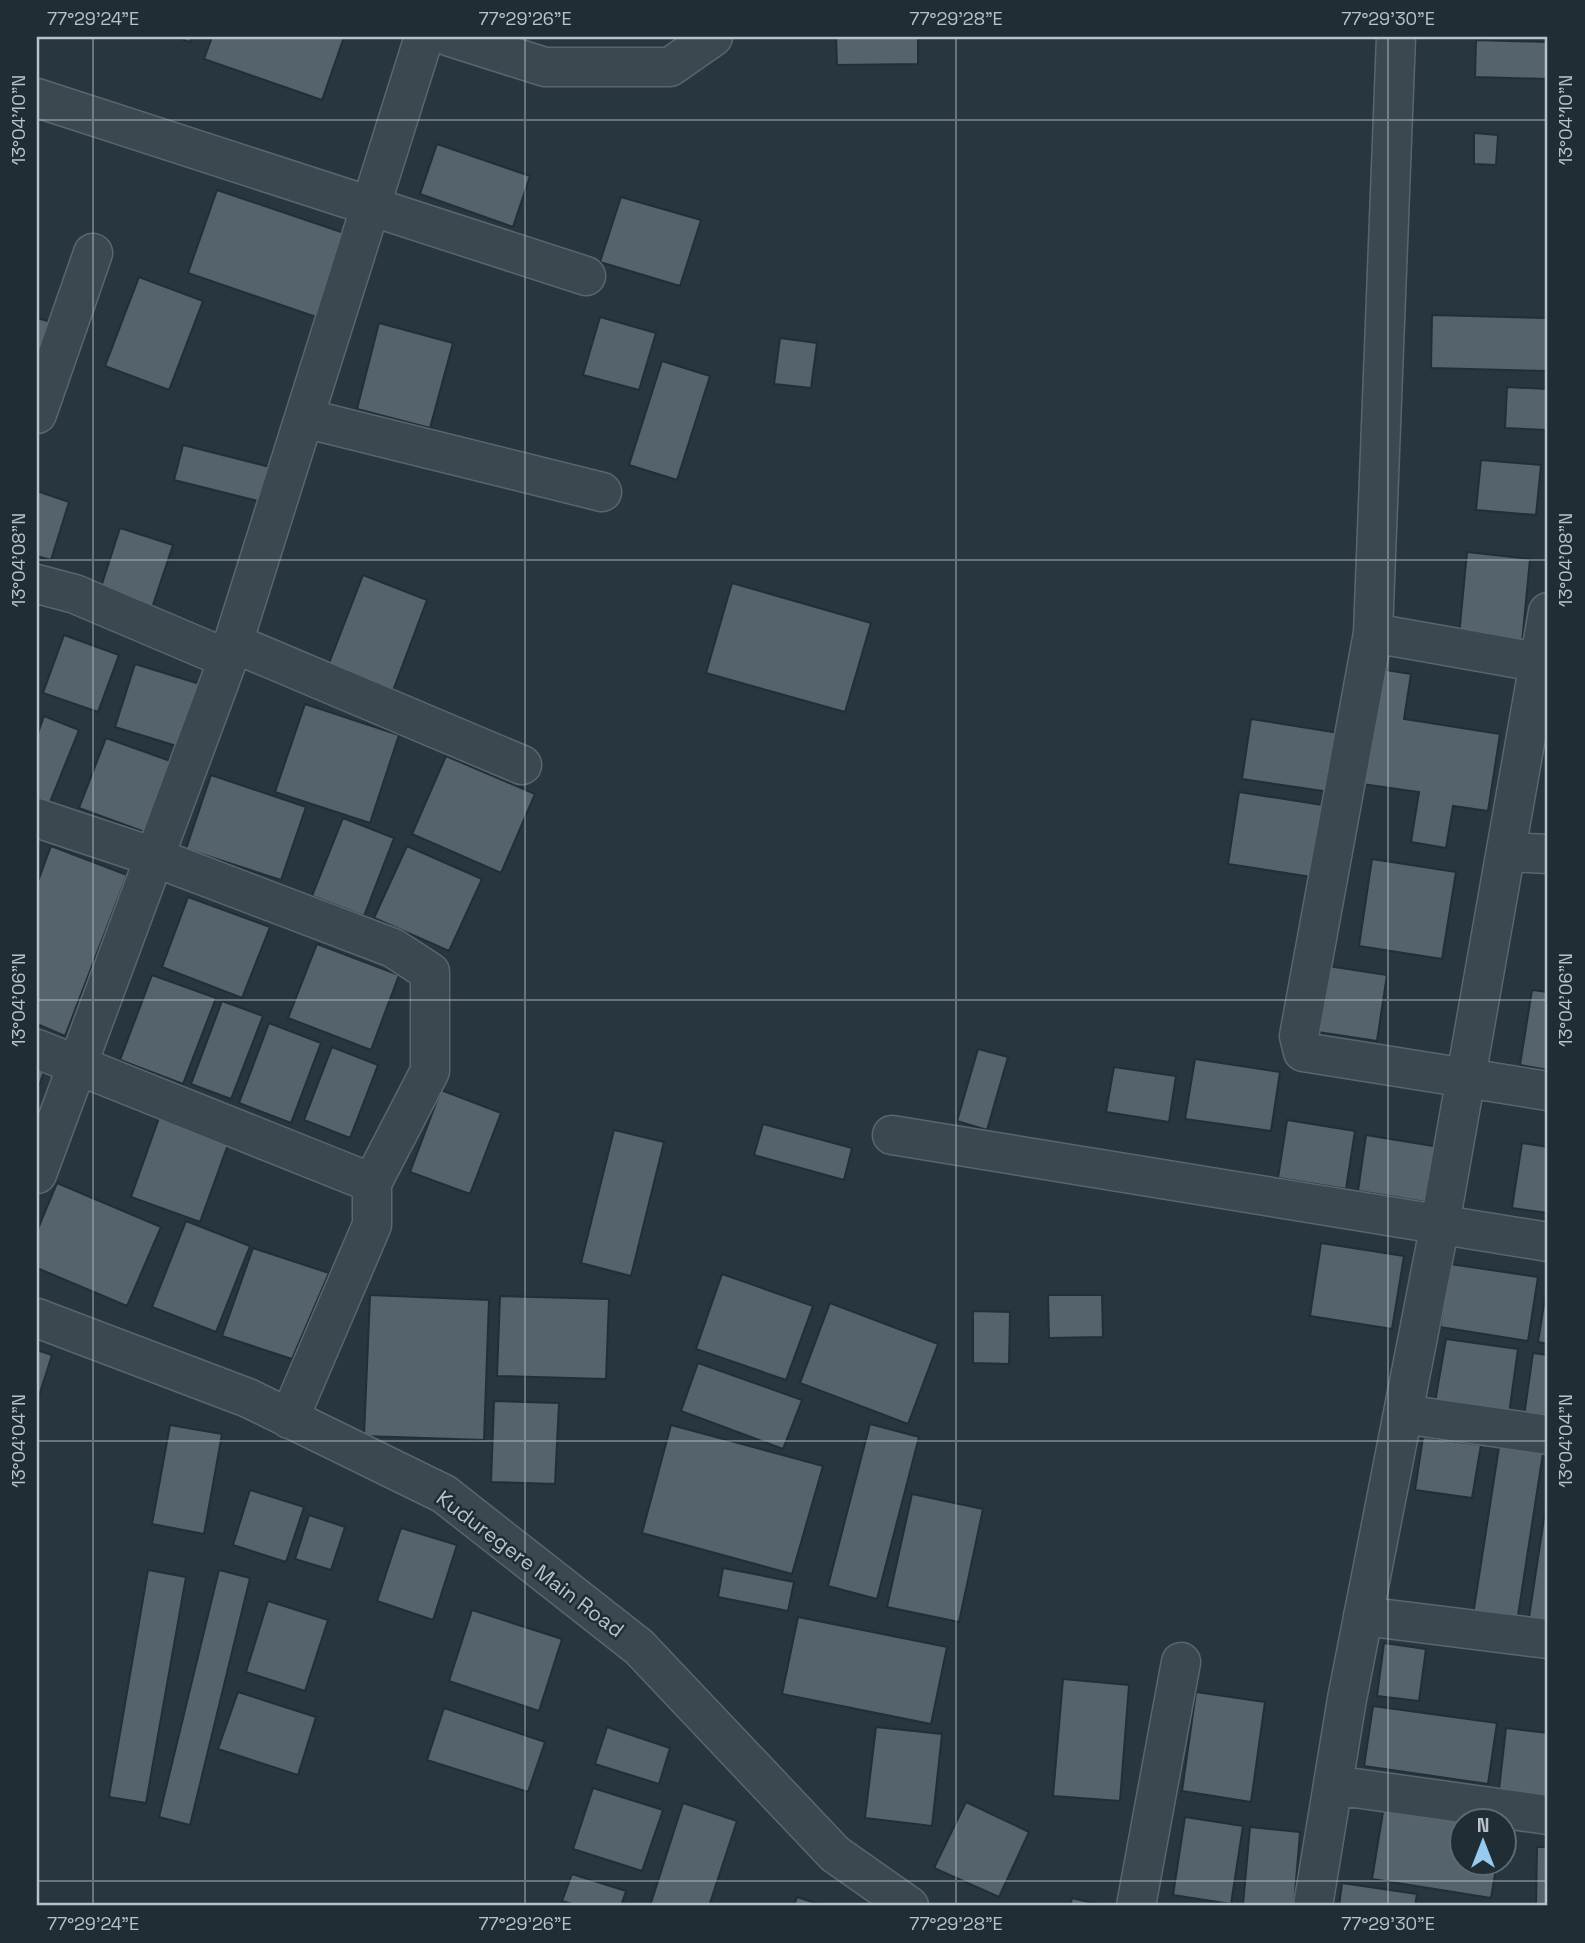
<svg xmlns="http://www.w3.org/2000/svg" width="1585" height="1943" viewBox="0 0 1585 1943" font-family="'Space Grotesk',sans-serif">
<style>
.building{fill:#54636c;stroke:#232f36;stroke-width:2}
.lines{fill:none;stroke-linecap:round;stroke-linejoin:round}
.minor-casing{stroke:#5a656d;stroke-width:41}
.minor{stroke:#3c484f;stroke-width:38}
.ticks{fill:none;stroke:#b9c2ca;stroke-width:2;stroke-opacity:0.45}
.labels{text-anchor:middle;stroke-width:5;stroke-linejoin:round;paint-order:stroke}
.street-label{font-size:21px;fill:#b9c2ca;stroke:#212d34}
.neatline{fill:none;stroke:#b9c2ca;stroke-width:2.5}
.ticks-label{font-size:18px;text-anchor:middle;fill:#b9c2ca}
</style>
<rect width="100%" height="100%" fill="#28363f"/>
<path class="building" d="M 174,37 L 192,37 L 190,42 Z
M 212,37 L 344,37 L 322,100 L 204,59 Z
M 836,37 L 918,37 L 918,64 L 837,65 Z
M 1476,40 L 1548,42 L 1548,79 L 1475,77 Z
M 1474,133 L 1498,135 L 1496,165 L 1474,164 Z
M 437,144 L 530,176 L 513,227 L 420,194 Z
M 217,190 L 350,235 L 322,319 L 188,273 Z
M 621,197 L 701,220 L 680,286 L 600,262 Z
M 139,277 L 203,301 L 169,390 L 105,366 Z
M 1432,315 L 1548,318 L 1548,371 L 1431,368 Z
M 600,317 L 656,333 L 639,390 L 583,375 Z
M 37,318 L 51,322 L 37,361 Z
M 379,323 L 453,343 L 430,428 L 357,409 Z
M 780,338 L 817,343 L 811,388 L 774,384 Z
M 662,361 L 710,376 L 677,480 L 629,465 Z
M 1507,387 L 1548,389 L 1548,430 L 1505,428 Z
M 183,445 L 278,469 L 270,504 L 174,480 Z
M 1481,460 L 1541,465 L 1536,515 L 1476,510 Z
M 37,491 L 69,502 L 51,560 L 37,556 Z
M 120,528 L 173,545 L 152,608 L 100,590 Z
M 1467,552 L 1530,559 L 1522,643 L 1459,636 Z
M 363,575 L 427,600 L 391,696 L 326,671 Z
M 732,583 L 871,623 L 845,712 L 706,673 Z
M 64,635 L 119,655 L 98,712 L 43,693 Z
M 135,664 L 203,685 L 183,748 L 115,727 Z
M 1380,669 L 1411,674 L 1404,719 L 1500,734 L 1488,811 L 1453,806 L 1446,848 L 1411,842 L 1419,792 L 1362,784 Z
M 305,704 L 399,735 L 370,823 L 275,792 Z
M 44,716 L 79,730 L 48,807 L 37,802 L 37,736 Z
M 1251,719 L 1339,733 L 1330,792 L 1242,779 Z
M 106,738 L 176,763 L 150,834 L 79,808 Z
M 446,756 L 535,794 L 501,873 L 412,834 Z
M 211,775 L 306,807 L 281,880 L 186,849 Z
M 1239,792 L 1329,806 L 1318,878 L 1228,864 Z
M 343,818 L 394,838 L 364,916 L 312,896 Z
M 51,846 L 127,875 L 65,1036 L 37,1024 L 37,884 Z
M 407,846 L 482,879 L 449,951 L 374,918 Z
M 1372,859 L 1456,872 L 1442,959 L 1359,946 Z
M 188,897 L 270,927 L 242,998 L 162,967 Z
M 317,944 L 399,975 L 371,1050 L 288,1018 Z
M 1328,966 L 1387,975 L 1377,1041 L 1318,1032 Z
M 152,975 L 216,998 L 183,1084 L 120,1060 Z
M 1532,990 L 1548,992 L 1548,1070 L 1520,1065 Z
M 222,1001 L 263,1016 L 231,1099 L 191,1084 Z
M 269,1023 L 321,1043 L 291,1123 L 239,1103 Z
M 332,1047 L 378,1065 L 350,1138 L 304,1120 Z
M 978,1049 L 1008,1057 L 987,1130 L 957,1121 Z
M 1195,1059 L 1280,1072 L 1271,1131 L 1185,1119 Z
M 37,1066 L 45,1069 L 37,1091 Z
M 1114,1067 L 1176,1076 L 1169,1122 L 1106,1112 Z
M 441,1090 L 501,1113 L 470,1194 L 410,1172 Z
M 160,1115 L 230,1139 L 200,1222 L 131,1197 Z
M 1287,1120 L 1355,1131 L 1346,1189 L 1278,1178 Z
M 763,1124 L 852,1148 L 844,1180 L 754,1155 Z
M 614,1130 L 664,1142 L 631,1276 L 581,1263 Z
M 1366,1135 L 1439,1147 L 1431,1203 L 1358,1191 Z
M 1522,1143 L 1548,1147 L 1548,1213 L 1512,1208 Z
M 57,1183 L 161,1227 L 127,1306 L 37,1268 L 37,1231 Z
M 186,1221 L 250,1246 L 216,1332 L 152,1307 Z
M 1321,1243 L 1404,1256 L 1392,1329 L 1310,1316 Z
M 253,1248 L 329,1273 L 292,1359 L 222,1336 Z
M 1450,1264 L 1538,1277 L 1528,1341 L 1440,1327 Z
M 722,1274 L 813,1306 L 786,1380 L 696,1349 Z
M 1548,1279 L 1548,1344 L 1538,1342 Z
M 370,1295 L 489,1300 L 484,1440 L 364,1436 Z
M 1048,1295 L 1102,1295 L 1103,1337 L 1049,1338 Z
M 500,1296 L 609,1299 L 606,1379 L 497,1376 Z
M 830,1303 L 938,1344 L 908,1424 L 800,1383 Z
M 973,1311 L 1010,1312 L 1009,1364 L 973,1363 Z
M 1446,1339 L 1518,1349 L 1509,1414 L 1435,1402 Z
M 37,1350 L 52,1355 L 37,1402 Z
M 1533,1353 L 1548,1355 L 1548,1420 L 1524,1416 Z
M 698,1363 L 802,1400 L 783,1449 L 681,1411 Z
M 494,1401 L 559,1403 L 555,1484 L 491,1482 Z
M 870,1424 L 919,1437 L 877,1599 L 828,1586 Z
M 170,1425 L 222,1434 L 204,1534 L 152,1524 Z
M 671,1425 L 823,1466 L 792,1574 L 642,1533 Z
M 1423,1437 L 1481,1445 L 1472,1498 L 1415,1490 Z
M 1499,1447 L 1543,1453 L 1517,1622 L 1473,1615 Z
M 250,1490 L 304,1507 L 286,1562 L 233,1545 Z
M 1548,1492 L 1548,1627 L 1528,1624 Z
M 912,1494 L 983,1509 L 959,1622 L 887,1607 Z
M 309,1515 L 345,1527 L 331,1570 L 295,1559 Z
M 401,1528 L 457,1545 L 433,1620 L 377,1601 Z
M 723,1568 L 794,1582 L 788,1611 L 718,1597 Z
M 148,1570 L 186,1577 L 146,1803 L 109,1797 Z
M 219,1570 L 250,1578 L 190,1825 L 159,1817 Z
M 268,1601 L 328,1620 L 305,1691 L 246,1672 Z
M 472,1610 L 562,1639 L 539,1711 L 449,1681 Z
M 798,1617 L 947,1647 L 931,1724 L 782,1694 Z
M 1384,1643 L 1426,1649 L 1419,1701 L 1377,1696 Z
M 1063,1679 L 1129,1685 L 1120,1801 L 1053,1796 Z
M 238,1692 L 316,1717 L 298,1775 L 218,1749 Z
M 1196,1692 L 1265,1702 L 1251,1802 L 1182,1791 Z
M 1373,1706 L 1497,1723 L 1488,1784 L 1364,1766 Z
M 444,1708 L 545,1742 L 528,1792 L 427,1760 Z
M 607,1727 L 670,1748 L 659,1784 L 595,1764 Z
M 876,1727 L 942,1734 L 932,1826 L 865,1818 Z
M 1506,1728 L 1548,1733 L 1548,1804 L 1498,1799 Z
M 593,1788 L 663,1810 L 642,1871 L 573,1849 Z
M 966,1802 L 1029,1832 L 999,1897 L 934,1868 Z
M 683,1803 L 737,1821 L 709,1906 L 650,1906 Z
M 1384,1806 L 1462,1820 L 1462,1862 L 1497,1862 L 1491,1898 L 1372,1879 Z
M 1185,1817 L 1243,1826 L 1231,1904 L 1173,1895 Z
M 1250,1827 L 1300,1832 L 1294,1906 L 1243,1905 Z
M 1537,1847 L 1548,1847 L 1548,1906 L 1536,1906 Z
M 572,1874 L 626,1891 L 621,1906 L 579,1906 L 562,1901 Z
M 1342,1883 L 1417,1894 L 1415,1906 L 1339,1906 Z
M 797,1897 L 825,1906 L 794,1906 Z
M 1072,1898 L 1106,1906 L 1070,1906 Z"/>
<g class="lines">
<g class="minor-casing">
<path id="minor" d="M 450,37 L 545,67 L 670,67 L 713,37
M 1396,37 L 1373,633 L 1548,664
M 37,98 L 586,276
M 37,414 L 93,253
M 304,418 L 602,492
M 37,584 L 75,594 L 228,659
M 1373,633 L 1299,1036 L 1303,1052 L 1548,1091
M 233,643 L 522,765
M 37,818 L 154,857 L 393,948 L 430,972 L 430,1071 L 372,1183 L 372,1225 L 289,1419
M 1507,852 L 1548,854
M 37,1049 L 372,1183
M 892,1135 L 1548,1242
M 37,1174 L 228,659 L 424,37
M 37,1318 L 248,1398 L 444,1494 L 639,1647 L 835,1854 L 909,1906
M 1403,1414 L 1548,1435
M 1363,1616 L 1548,1639
M 1333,1785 L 1548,1815
M 1136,1906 L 1181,1662
M 1313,1906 L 1347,1699 L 1440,1224 L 1548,612"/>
</g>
<use href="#minor" class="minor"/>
</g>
<path class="ticks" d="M 93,37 L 93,1906M 525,37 L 525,1906M 956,37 L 956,1906M 1388,37 L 1388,1906M 37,120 L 1548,120M 37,560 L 1548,560M 37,1000 L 1548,1000M 37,1441 L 1548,1441M 37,1881 L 1548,1881"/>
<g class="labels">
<g class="street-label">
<text transform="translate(530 1564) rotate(37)" y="7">Kuduregere Main Road</text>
</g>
</g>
<rect width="1585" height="1943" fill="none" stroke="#212d34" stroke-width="77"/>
<g transform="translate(1483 1842)"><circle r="33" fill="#212d34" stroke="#5e6970" stroke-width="2"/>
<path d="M0-5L12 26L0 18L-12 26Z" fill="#97caf0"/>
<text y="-10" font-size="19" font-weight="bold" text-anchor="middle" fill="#b9c2ca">N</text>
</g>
<rect x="38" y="38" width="1508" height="1866" class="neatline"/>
<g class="ticks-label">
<text x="93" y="25">77°29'24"E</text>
<text x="525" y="25">77°29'26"E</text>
<text x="956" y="25">77°29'28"E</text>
<text x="1388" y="25">77°29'30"E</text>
<text transform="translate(19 120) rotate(-90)" y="6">13°04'10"N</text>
<text transform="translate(1566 120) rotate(-90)" y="6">13°04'10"N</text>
<text transform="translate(19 560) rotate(-90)" y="6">13°04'08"N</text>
<text transform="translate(1566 560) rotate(-90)" y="6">13°04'08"N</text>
<text transform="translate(19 1000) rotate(-90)" y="6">13°04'06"N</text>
<text transform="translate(1566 1000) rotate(-90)" y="6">13°04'06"N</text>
<text transform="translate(19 1441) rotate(-90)" y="6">13°04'04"N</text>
<text transform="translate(1566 1441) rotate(-90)" y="6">13°04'04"N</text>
<text x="93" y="1930">77°29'24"E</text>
<text x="525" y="1930">77°29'26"E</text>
<text x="956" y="1930">77°29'28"E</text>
<text x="1388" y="1930">77°29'30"E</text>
</g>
</svg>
